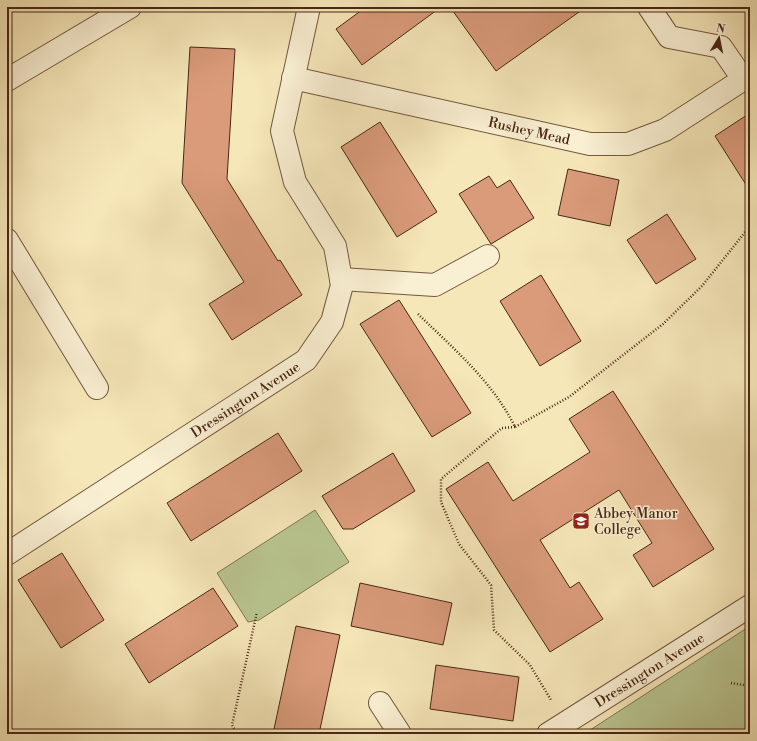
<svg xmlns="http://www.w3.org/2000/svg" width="757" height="741" viewBox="0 0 757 741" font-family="'Libre Bodoni',serif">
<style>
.green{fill:#b9c691;stroke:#817652}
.building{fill:#da9b7b;stroke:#492714}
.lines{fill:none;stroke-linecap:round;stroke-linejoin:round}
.minor-casing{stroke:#74573d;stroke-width:24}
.path{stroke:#492714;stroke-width:2.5;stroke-dasharray:1 2;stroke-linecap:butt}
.minor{stroke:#f9efd2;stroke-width:22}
.labels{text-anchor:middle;stroke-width:3;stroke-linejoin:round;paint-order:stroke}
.street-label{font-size:14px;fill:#492714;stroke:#f9efd2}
.poi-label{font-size:14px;fill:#492714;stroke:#f9efd2;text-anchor:start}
</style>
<rect width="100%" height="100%" fill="#f6e7b9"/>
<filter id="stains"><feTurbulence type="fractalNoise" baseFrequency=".005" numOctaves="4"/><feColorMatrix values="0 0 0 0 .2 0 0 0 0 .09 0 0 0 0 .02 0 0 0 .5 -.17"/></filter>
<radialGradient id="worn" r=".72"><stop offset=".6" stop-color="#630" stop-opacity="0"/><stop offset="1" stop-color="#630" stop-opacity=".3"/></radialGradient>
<path class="green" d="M 315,510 L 349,562 L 259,620 L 248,622 L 217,573 Z
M 750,626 L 750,734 L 584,734 Z"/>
<path class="building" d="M 366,7 L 441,7 L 362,65 L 336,29 Z
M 450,7 L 586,7 L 496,71 Z
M 190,47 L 235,49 L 227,179 L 278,261 L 280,260 L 302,295 L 232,340 L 209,304 L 244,282 L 182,183 Z
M 750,113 L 750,191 L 715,136 Z
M 380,122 L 437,212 L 397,237 L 341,147 Z
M 568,169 L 619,180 L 610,226 L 558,215 Z
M 489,176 L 497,188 L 510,180 L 534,218 L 491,244 L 459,194 Z
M 667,214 L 696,259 L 656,284 L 627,240 Z
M 541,275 L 581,341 L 540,366 L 500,301 Z
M 399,300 L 471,413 L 432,437 L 360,324 Z
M 613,391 L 714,549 L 653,587 L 633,555 L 652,543 L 619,490 L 540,540 L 570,588 L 579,582 L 603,619 L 550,652 L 446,489 L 488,462 L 513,501 L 590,452 L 569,419 Z
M 278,433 L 302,471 L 191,541 L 167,503 Z
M 393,453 L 415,491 L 353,529 L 343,529 L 322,496 Z
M 62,553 L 104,620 L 61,648 L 18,580 Z
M 360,583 L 452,603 L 443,645 L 351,626 Z
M 213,588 L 238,626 L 149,683 L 125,644 Z
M 296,626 L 340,635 L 319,734 L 296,734 L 274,729 Z
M 436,665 L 519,677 L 513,721 L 430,709 Z"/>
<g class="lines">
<g class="minor-casing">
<g id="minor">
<path d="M 649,7 L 669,37 L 721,47 L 743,79"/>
<path id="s1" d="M 293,78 L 590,144 L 628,144 L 665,130 L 750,75"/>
<path d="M 7,80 L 130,7"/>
<path d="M 7,240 L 97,388"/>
<path d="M 341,279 L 435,285 L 488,256"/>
<path id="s2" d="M 7,554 L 306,360 L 332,322 L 342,285 L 335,246 L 295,182 L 282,131 L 309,7"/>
<path d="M 380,703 L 400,734"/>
<path id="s3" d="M 548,734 L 750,606"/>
</g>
</g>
<path class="path" d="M 418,314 C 453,348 493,382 515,427 L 569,397 L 663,324 L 702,286 L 750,226
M 515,427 L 502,428 L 441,479 L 441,502 L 459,544 L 491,585 L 494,630 L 530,665 L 551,700
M 731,683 L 750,686
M 237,734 L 232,725 L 257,612"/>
<use href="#minor" class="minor"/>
</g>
<defs>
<g id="school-square" transform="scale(0.9)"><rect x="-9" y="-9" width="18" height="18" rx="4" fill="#8f2418" stroke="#f9efd2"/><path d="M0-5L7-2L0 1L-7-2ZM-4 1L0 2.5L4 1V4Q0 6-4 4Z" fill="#fff"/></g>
</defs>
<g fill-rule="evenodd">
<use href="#school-square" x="581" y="521"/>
</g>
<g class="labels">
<g class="street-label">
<text dy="5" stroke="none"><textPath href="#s1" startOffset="242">Rushey Mead</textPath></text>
<text dy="5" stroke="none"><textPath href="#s2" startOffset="284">Dressington Avenue</textPath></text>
<text dy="5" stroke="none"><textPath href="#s3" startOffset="120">Dressington Avenue</textPath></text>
</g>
<g class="poi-label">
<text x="594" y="518">Abbey Manor<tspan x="594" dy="16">College</tspan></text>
</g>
</g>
<rect width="757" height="741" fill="none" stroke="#f6e7b9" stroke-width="24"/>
<rect x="8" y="8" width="741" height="725" fill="none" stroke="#492714" stroke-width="2"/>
<rect x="12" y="12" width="733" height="717" fill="none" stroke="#492714"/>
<g transform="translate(719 38) rotate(10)" stroke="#f9efd2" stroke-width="3" paint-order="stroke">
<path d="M0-3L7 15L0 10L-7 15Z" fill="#492714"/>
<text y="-6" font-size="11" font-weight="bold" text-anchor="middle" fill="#492714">N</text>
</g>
<rect width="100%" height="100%" filter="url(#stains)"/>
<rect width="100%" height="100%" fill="url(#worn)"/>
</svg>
